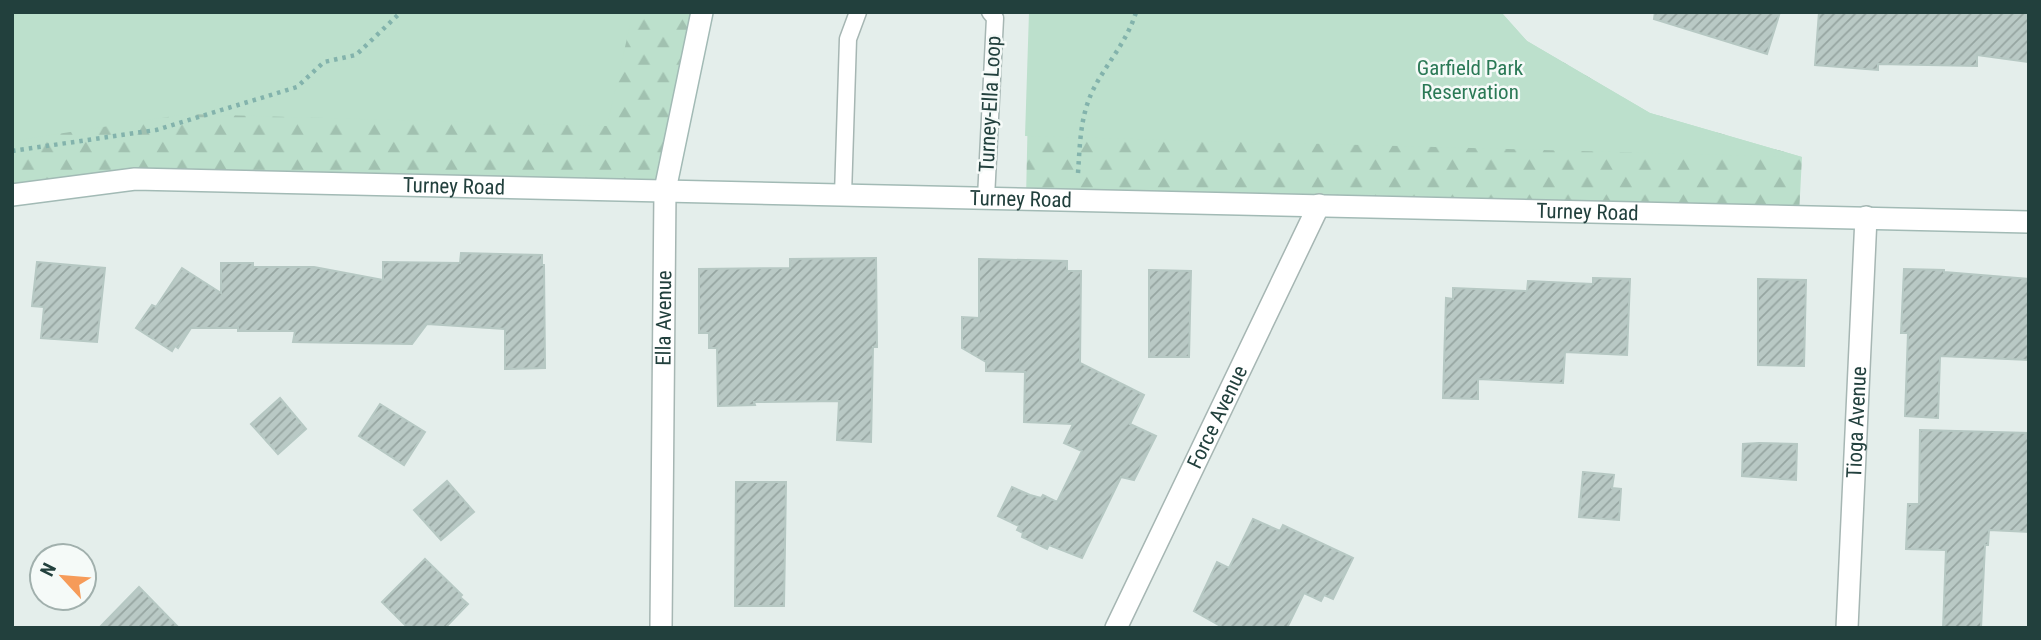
<svg xmlns="http://www.w3.org/2000/svg" width="2041" height="640" viewBox="0 0 2041 640" font-family="'Roboto Condensed',sans-serif">
<style>
.forest{fill:url(#forest-firs)}
.park{fill:#bce0cc}
.building{fill:url(#building-hatch);stroke:#b6c8c3;stroke-width:2}
.lines{fill:none;stroke-linecap:round;stroke-linejoin:round}
.service-casing{stroke:#a6b6b3;stroke-width:19}
.minor-casing{stroke:#a6b6b3;stroke-width:24}
.secondary-casing{stroke:#a2bab5;stroke-width:24}
.path{stroke:#83b3ac;stroke-width:4.5;stroke-dasharray:3.5 5;stroke-linecap:butt}
.service{stroke:#fff;stroke-width:16}
.minor{stroke:#fff;stroke-width:21}
.secondary{stroke:#fff;stroke-width:21}
.labels{text-anchor:middle;stroke-width:5;stroke-linejoin:round;paint-order:stroke}
.park-label{font-size:21px;fill:#2b7956;stroke:#f5faf8}
.street-label{font-size:21px;fill:#22403d;stroke:#f5faf8}
</style>
<defs>
<pattern id="forest-firs" width="22" height="20" patternUnits="userSpaceOnUse" patternTransform="scale(1.75)"><rect width="22" height="20" fill="#bce0cc"/><path d="M5 1l3.5 6h-7zM16 11l3.5 6h-7z" fill="#a1c1b0"/></pattern>
<pattern id="building-hatch" width="6" height="6" patternUnits="userSpaceOnUse" patternTransform="scale(1.75)"><rect width="6" height="6" fill="#b9c9c5"/><path d="M-1 1l2-2M0 6l6-6M5 7l2-2" fill="none" stroke="#96a5a1"/></pattern>
</defs>
<rect width="100%" height="100%" fill="#e4eeeb"/>
<path class="forest" d="M 12,12 L 702,12 L 665,190 L 135,179 L 12,195 Z
M 1030,12 L 1501,12 L 1527,41 L 1650,113 L 1802,157 L 1799,215 L 1026,199 Z"/>
<path class="park" d="M 12,12 L 633,12 L 607,126 L 187,114 L 12,141 Z
M 1029,12 L 1501,12 L 1527,41 L 1650,113 L 1802,157 L 1025,136 Z"/>
<path class="building" d="M 1655,12 L 1780,12 L 1767,54 L 1654,19 Z
M 1819,12 L 2029,12 L 2029,62 L 1977,55 L 1977,66 L 1878,64 L 1878,70 L 1815,65 Z
M 461,253 L 542,255 L 542,265 L 544,265 L 545,368 L 505,369 L 505,329 L 427,324 L 412,344 L 293,342 L 295,331 L 238,331 L 238,328 L 191,328 L 178,348 L 175,346 L 172,351 L 136,328 L 152,305 L 156,307 L 182,268 L 221,293 L 221,263 L 253,263 L 253,267 L 314,267 L 383,280 L 383,262 L 460,263 Z
M 876,258 L 877,347 L 873,347 L 871,442 L 837,440 L 839,401 L 754,402 L 755,405 L 718,406 L 717,348 L 709,348 L 709,333 L 699,333 L 699,269 L 790,268 L 790,259 Z
M 979,259 L 1067,261 L 1067,271 L 1081,271 L 1080,363 L 1144,395 L 1130,424 L 1156,436 L 1134,480 L 1121,477 L 1082,558 L 1049,545 L 1047,549 L 1022,537 L 1023,533 L 1017,530 L 1019,526 L 998,516 L 1012,487 L 1030,495 L 1041,498 L 1043,495 L 1057,502 L 1082,451 L 1064,443 L 1073,424 L 1024,422 L 1025,372 L 986,371 L 986,362 L 962,348 L 962,317 L 979,318 Z
M 37,262 L 105,268 L 97,342 L 41,338 L 44,307 L 32,306 Z
M 1904,269 L 1944,270 L 1944,272 L 2029,279 L 2029,360 L 1940,356 L 1938,418 L 1905,416 L 1908,333 L 1901,333 Z
M 1149,270 L 1191,271 L 1189,357 L 1149,357 Z
M 1593,278 L 1630,279 L 1627,355 L 1565,352 L 1563,383 L 1478,379 L 1478,399 L 1443,398 L 1446,298 L 1453,299 L 1453,288 L 1527,291 L 1528,281 L 1593,284 Z
M 1758,279 L 1806,280 L 1804,366 L 1758,365 Z
M 280,398 L 306,429 L 278,454 L 251,424 Z
M 380,404 L 425,432 L 404,465 L 359,436 Z
M 1920,430 L 2029,433 L 2029,532 L 1989,530 L 1988,545 L 1985,545 L 1981,628 L 1943,628 L 1946,550 L 1906,549 L 1908,504 L 1919,504 Z
M 1759,443 L 1797,444 L 1796,480 L 1742,476 L 1743,444 Z
M 1583,472 L 1614,475 L 1612,488 L 1621,489 L 1619,520 L 1579,517 Z
M 447,481 L 474,512 L 441,540 L 414,510 Z
M 736,482 L 786,482 L 784,606 L 735,606 Z
M 1253,519 L 1280,531 L 1283,525 L 1353,558 L 1333,599 L 1324,595 L 1321,601 L 1304,593 L 1287,628 L 1224,628 L 1194,611 L 1217,562 L 1229,568 Z
M 425,559 L 462,595 L 460,597 L 468,604 L 445,628 L 408,628 L 382,602 Z
M 139,587 L 179,628 L 99,628 Z"/>
<g class="lines">
<g class="service-casing">
<path id="service" d="M 843,195 L 848,39 L 858,12
M 986,198 L 995,18 L 990,12"/>
</g>
<g class="minor-casing">
<g id="minor">
<path id="s1" d="M 661,628 L 665,190"/>
<path id="s2" d="M 1116,628 L 1319,205"/>
<path id="s3" d="M 1847,628 L 1866,217"/>
</g>
</g>
<g class="secondary-casing">
<g id="secondary">
<path d="M 665,190 L 702,12"/>
<path id="s4" d="M 12,195 L 135,179 L 2029,222"/>
</g>
</g>
<path class="path" d="M 12,151 L 156,130 L 297,87 L 324,62 L 356,55 L 401,12
M 1078,173 C 1080,144 1080,115 1094,88 C 1107,63 1128,40 1136,12"/>
<use href="#service" class="service"/>
<use href="#minor" class="minor"/>
<use href="#secondary" class="secondary"/>
</g>
<g class="labels">
<g class="park-label">
<text x="1470" y="75">Garfield Park<tspan x="1470" dy="24">Reservation</tspan></text>
</g>
<g class="street-label">
<text transform="translate(990 104) rotate(-87)" y="7">Turney-Ella Loop</text>
<text dy="7" stroke="none"><textPath href="#s4" startOffset="443">Turney Road</textPath></text>
<text dy="7" stroke="none"><textPath href="#s4" startOffset="1010">Turney Road</textPath></text>
<text dy="7" stroke="none"><textPath href="#s4" startOffset="1577">Turney Road</textPath></text>
<text dy="7" stroke="none"><textPath href="#s1" startOffset="310">Ella Avenue</textPath></text>
<text dy="7" stroke="none"><textPath href="#s2" startOffset="234">Force Avenue</textPath></text>
<text dy="7" stroke="none"><textPath href="#s3" startOffset="206">Tioga Avenue</textPath></text>
</g>
</g>
<rect width="2041" height="640" fill="none" stroke="#22403d" stroke-width="28"/>
<g transform="translate(63 577) rotate(296)"><circle r="33" fill="#f5faf8" stroke="#a1b0ad" stroke-width="2"/>
<path d="M0-5L12 26L0 18L-12 26Z" fill="#f69b59"/>
<text y="-10" font-size="19" font-weight="bold" text-anchor="middle" fill="#22403d">N</text>
</g>
</svg>
